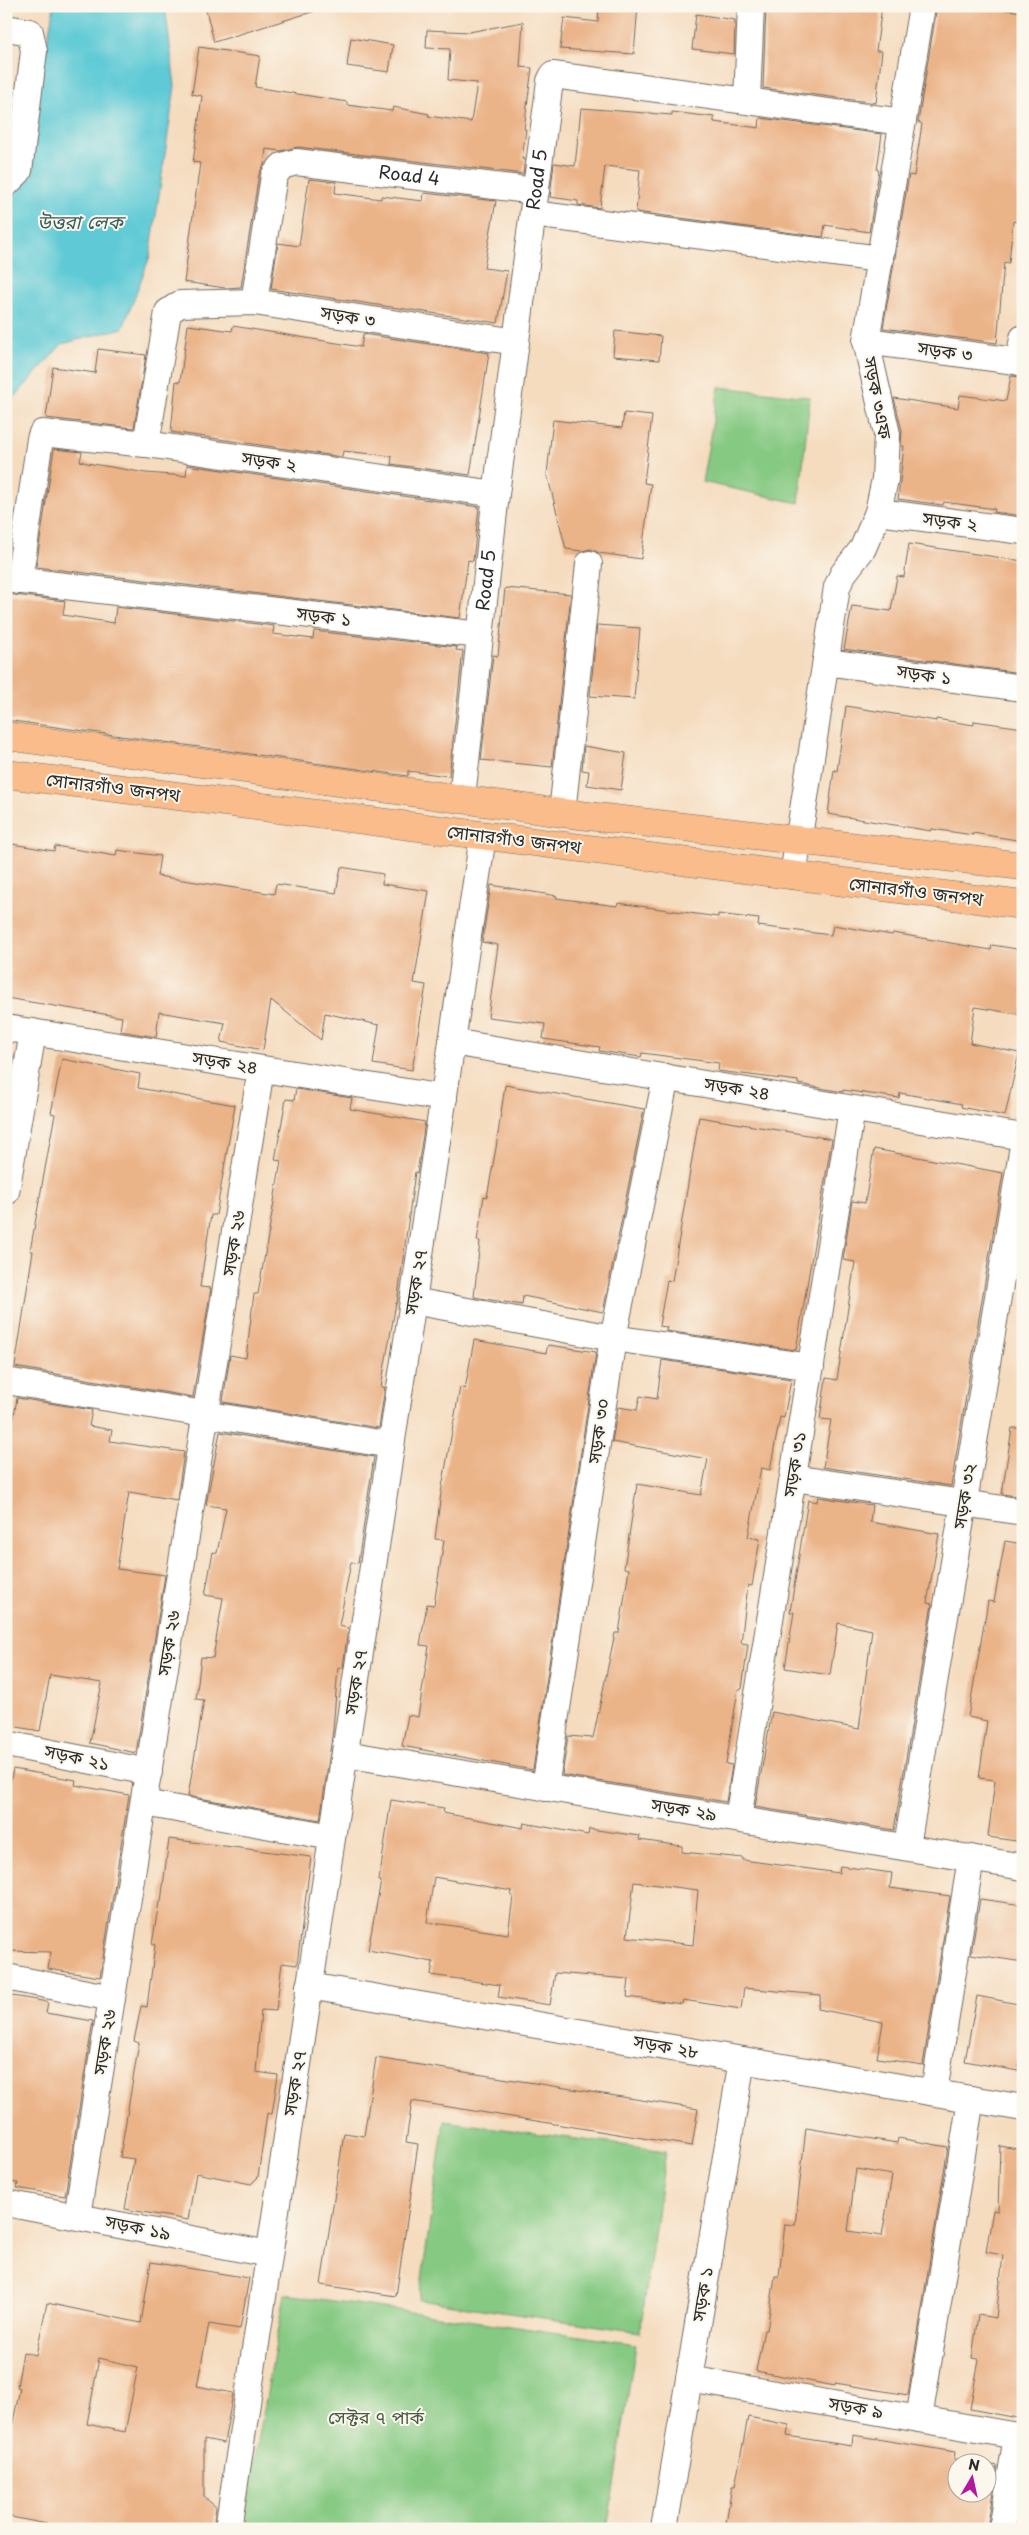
<svg xmlns="http://www.w3.org/2000/svg" width="1029" height="2535" viewBox="0 0 1029 2535" font-family="'Playpen Sans','Noto Sans Bengali',sans-serif">
<style>
.green{fill:#85c982;stroke:#587a56}
.water{fill:#5ecad6;stroke:#447a80}
.building{fill:#ebb388;fill-rule:evenodd}
.lines{fill:none;stroke-linecap:round;stroke-linejoin:round}
.minor-casing{stroke:#72695f;stroke-width:28}
.major-casing{stroke:#72695f;stroke-width:29}
.minor{stroke:#fff;stroke-width:26}
.major{stroke:#fabc8b;stroke-width:28}
.labels{text-anchor:middle;stroke-width:4;stroke-linejoin:round;paint-order:stroke}
.street-label{font-size:18px;fill:#2b2b2b;stroke:#fbf7ec}
.park-label{font-size:18px;fill:#465a45;stroke:#fbf7ec}
.water-label{font-size:19px;font-style:italic;fill:#3a5b5e;stroke:#fbf7ec}
</style>
<rect width="100%" height="100%" fill="#fbf7ec"/>
<filter id="ink" filterUnits="userSpaceOnUse"><feTurbulence type="fractalNoise" baseFrequency=".02" numOctaves="2"/><feDisplacementMap in="SourceGraphic" scale="10" xChannelSelector="R" yChannelSelector="G"/><feConvolveMatrix kernelMatrix="1 2 1 2 8 2 1 2 1" color-interpolation-filters="sRGB"/></filter>
<filter id="wash" filterUnits="userSpaceOnUse"><feTurbulence type="fractalNoise" baseFrequency=".0096" numOctaves="4" result="noise"/><feDisplacementMap in="SourceGraphic" scale="20" xChannelSelector="R" yChannelSelector="G"/><feGaussianBlur stdDeviation="1.12" result="paint"/><feColorMatrix in="noise" values="0 0 0 0 0 0 0 0 0 0 0 0 0 0 0 0 0 1.4 0 .05"/><feComposite in="paint" operator="in"/></filter>
<g filter="url(#wash)">
<rect width="100%" height="100%" fill="#f5dcbf"/>
<path class="green" d="M 719,387 L 810,397 L 799,503 L 702,482 Z
M 444,2121 L 666,2151 L 640,2332 L 419,2300 Z
M 285,2294 L 636,2344 L 607,2529 L 242,2529 Z"/>
<path class="water" d="M 54,6 L 165,6 L 175,86 L 150,256 L 123,328 L 62,344 L 6,407 L 6,189 L 21,178 Z"/>
<g id="blocks">
<path class="building" d="M 205,6 L 315,6 L 315,11 L 214,42 Z
M 599,6 L 638,6 L 634,54 L 560,49 L 564,18 L 598,22 Z
M 766,6 L 882,6 L 876,51 L 882,51 L 876,103 L 763,88 Z
M 937,6 L 976,6 L 1023,12 L 1023,176 L 1017,222 L 1013,221 L 1009,263 L 1004,262 L 997,343 L 883,328 L 909,175 L 914,176 L 922,124 L 918,122 Z
M 696,14 L 735,20 L 734,54 L 692,49 Z
M 523,22 L 520,67 L 532,68 L 524,129 L 526,129 L 522,159 L 525,159 L 523,174 L 298,147 L 281,151 L 266,149 L 264,165 L 259,174 L 241,287 L 225,288 L 184,282 L 200,163 L 193,162 L 202,96 L 192,94 L 199,47 L 260,56 L 255,87 L 347,102 L 347,105 L 392,111 L 393,107 L 429,114 L 428,116 L 471,122 L 477,83 L 448,80 L 450,49 L 426,48 L 427,30 L 469,32 Z
M 351,38 L 393,45 L 389,72 L 347,66 Z
M 581,108 L 672,115 L 672,112 L 714,117 L 714,122 L 759,128 L 760,118 L 882,134 L 877,170 L 879,171 L 869,232 L 825,225 L 823,237 L 636,212 L 640,170 L 605,166 L 600,208 L 578,205 L 578,201 L 550,197 L 554,163 L 575,166 Z
M 309,179 L 336,182 L 335,193 L 381,199 L 381,196 L 423,201 L 424,193 L 496,201 L 484,268 L 507,271 L 498,323 L 271,289 L 278,243 L 299,246 Z
M 188,325 L 232,331 L 233,326 L 361,347 L 363,334 L 489,353 L 470,475 L 391,464 L 392,456 L 343,451 L 342,457 L 171,432 L 176,381 L 180,382 Z
M 615,331 L 661,336 L 659,360 L 613,356 Z
M 98,349 L 146,355 L 134,428 L 46,418 L 53,367 L 95,373 Z
M 1011,376 L 1023,377 L 1023,516 L 994,512 L 995,509 L 944,502 L 943,505 L 898,499 L 904,446 L 901,446 L 902,431 L 894,398 L 958,408 L 960,395 L 1006,401 Z
M 624,413 L 652,416 L 644,483 L 651,484 L 641,559 L 599,553 L 591,549 L 582,551 L 566,549 L 547,474 L 553,420 L 622,428 Z
M 54,449 L 82,452 L 80,461 L 87,463 L 146,473 L 186,476 L 187,465 L 479,507 L 473,561 L 468,560 L 460,618 L 36,567 Z
M 6,521 L 13,522 L 6,564 Z
M 909,544 L 1023,561 L 1021,673 L 844,649 L 852,606 L 891,611 L 897,576 L 904,577 Z
M 505,588 L 571,594 L 552,767 L 481,760 L 493,655 L 498,656 Z
M 6,594 L 65,601 L 63,615 L 114,623 L 116,607 L 274,626 L 273,634 L 313,639 L 314,631 L 457,647 L 456,650 L 463,651 L 449,776 L 408,771 L 408,776 L 6,720 Z
M 597,625 L 640,628 L 634,699 L 590,696 Z
M 846,706 L 936,721 L 936,719 L 974,725 L 974,721 L 1023,728 L 1023,841 L 973,833 L 973,835 L 932,829 L 931,831 L 828,814 L 834,770 L 837,771 Z
M 584,746 L 626,753 L 621,790 L 587,785 L 589,771 L 582,770 Z
M 6,843 L 54,851 L 55,846 L 116,856 L 117,850 L 160,856 L 157,876 L 274,894 L 276,884 L 336,893 L 341,867 L 383,874 L 382,884 L 429,891 L 414,983 L 426,985 L 412,1070 L 373,1064 L 379,1025 L 325,1013 L 321,1040 L 271,1000 L 263,1050 L 221,1042 L 225,1023 L 159,1012 L 156,1037 L 120,1031 L 122,1017 L 6,998 Z
M 491,885 L 557,896 L 556,898 L 617,906 L 618,903 L 718,917 L 718,914 L 759,919 L 758,926 L 831,935 L 833,925 L 892,935 L 893,933 L 991,950 L 992,945 L 1023,950 L 1023,1015 L 975,1007 L 970,1043 L 1019,1053 L 1005,1116 L 961,1107 L 962,1104 L 900,1093 L 899,1098 L 843,1090 L 843,1092 L 798,1084 L 798,1081 L 718,1071 L 719,1063 L 642,1053 L 641,1057 L 599,1051 L 600,1047 L 543,1039 L 545,1024 L 488,1017 L 498,945 L 482,942 Z
M 6,1054 L 14,1055 L 6,1100 Z
M 62,1059 L 140,1074 L 138,1088 L 235,1105 L 216,1215 L 211,1215 L 200,1287 L 211,1288 L 193,1397 L 15,1367 L 33,1251 L 30,1251 L 55,1114 L 51,1113 Z
M 505,1085 L 644,1109 L 603,1312 L 523,1296 L 522,1305 L 474,1297 L 480,1241 L 477,1241 L 484,1196 L 487,1197 L 496,1148 Z
M 296,1089 L 352,1098 L 350,1109 L 425,1122 L 417,1173 L 415,1172 L 397,1303 L 396,1303 L 381,1387 L 385,1387 L 379,1428 L 223,1402 L 230,1355 L 246,1358 L 254,1294 L 258,1294 L 281,1161 L 275,1160 L 286,1099 L 294,1100 Z
M 699,1117 L 832,1139 L 796,1350 L 666,1331 L 667,1327 L 659,1326 L 667,1280 L 672,1281 Z
M 874,1149 L 1003,1173 L 951,1486 L 823,1467 L 831,1420 L 820,1419 L 826,1378 L 837,1380 L 855,1262 L 843,1260 L 852,1201 L 865,1203 Z
M 474,1340 L 546,1353 L 548,1345 L 596,1352 L 533,1770 L 402,1746 L 408,1715 L 418,1717 L 429,1646 L 420,1645 L 427,1604 L 434,1605 L 444,1540 L 435,1539 L 441,1493 L 460,1387 L 465,1389 Z
M 662,1360 L 791,1379 L 784,1418 L 780,1417 L 770,1470 L 761,1468 L 748,1537 L 760,1539 L 752,1586 L 748,1585 L 741,1643 L 748,1644 L 742,1689 L 738,1689 L 726,1764 L 732,1765 L 726,1802 L 562,1775 L 568,1736 L 593,1738 L 615,1633 L 619,1633 L 629,1569 L 624,1568 L 637,1484 L 701,1495 L 708,1459 L 612,1442 L 618,1407 L 637,1410 L 640,1396 L 657,1399 Z
M 17,1398 L 92,1410 L 89,1426 L 112,1430 L 110,1441 L 184,1452 L 177,1500 L 129,1492 L 117,1569 L 165,1575 L 136,1753 L 90,1743 L 102,1683 L 50,1675 L 40,1731 L 6,1725 L 6,1465 Z
M 1012,1428 L 1023,1428 L 1023,1497 L 1002,1494 Z
M 220,1432 L 374,1457 L 358,1563 L 351,1562 L 339,1626 L 348,1628 L 343,1668 L 338,1667 L 333,1730 L 320,1820 L 188,1796 L 204,1700 L 196,1699 L 201,1657 L 213,1658 L 223,1598 L 205,1595 L 213,1552 L 217,1553 L 226,1508 L 206,1505 Z
M 818,1497 L 872,1505 L 870,1522 L 939,1534 L 927,1603 L 932,1604 L 894,1830 L 755,1807 L 772,1712 L 859,1729 L 872,1630 L 838,1623 L 830,1675 L 785,1668 L 794,1612 L 790,1612 L 808,1500 L 817,1502 Z
M 1005,1541 L 1023,1544 L 1023,1842 L 988,1837 L 995,1780 L 979,1778 L 987,1721 L 968,1717 L 988,1601 L 994,1602 Z
M 13,1769 L 76,1780 L 75,1785 L 129,1795 L 100,1977 L 48,1969 L 51,1952 L 6,1951 L 6,1802 Z
M 391,1800 L 444,1808 L 443,1813 L 523,1828 L 524,1823 L 588,1835 L 589,1829 L 640,1836 L 639,1840 L 682,1846 L 682,1852 L 743,1858 L 743,1860 L 839,1873 L 840,1866 L 892,1873 L 890,1888 L 950,1896 L 923,2065 L 877,2058 L 883,2022 L 818,2009 L 821,1995 L 744,1988 L 741,2009 L 683,2000 L 682,2004 L 627,1997 L 629,1979 L 555,1973 L 550,2005 L 498,1997 L 500,1985 L 431,1975 L 433,1962 L 368,1950 L 381,1881 L 379,1881 ZM 434,1877 L 512,1891 L 511,1896 L 513,1897 L 508,1934 L 427,1922 ZM 634,1882 L 698,1890 L 693,1945 L 627,1937 Z
M 169,1839 L 311,1857 L 297,1965 L 282,1963 L 276,2011 L 261,2010 L 256,2072 L 278,2075 L 272,2114 L 267,2113 L 258,2177 L 251,2184 L 196,2173 L 188,2220 L 125,2209 L 134,2159 L 120,2157 L 139,2043 L 134,2041 L 141,2006 L 147,2007 L 155,1945 L 152,1944 L 159,1902 L 161,1902 Z
M 980,1899 L 1023,1905 L 1023,1962 L 971,1954 Z
M 6,1995 L 48,2002 L 46,2013 L 93,2021 L 65,2196 L 17,2188 L 18,2183 L 6,2182 Z
M 977,1996 L 1023,2005 L 1023,2046 L 1018,2071 L 965,2061 Z
M 376,2058 L 698,2109 L 692,2146 L 412,2101 L 406,2142 L 418,2144 L 396,2296 L 321,2285 L 344,2133 L 364,2136 Z
M 806,2128 L 897,2143 L 898,2138 L 948,2147 L 908,2395 L 835,2383 L 835,2386 L 756,2371 L 764,2330 L 767,2330 L 775,2276 L 779,2276 L 785,2224 L 795,2225 ZM 856,2169 L 892,2175 L 882,2236 L 848,2231 Z
M 1000,2146 L 1023,2150 L 1023,2419 L 970,2409 L 979,2359 L 972,2358 L 978,2315 L 996,2318 L 1003,2255 L 986,2252 L 993,2210 L 998,2211 Z
M 151,2262 L 249,2278 L 240,2329 L 209,2324 L 197,2386 L 233,2393 L 224,2443 L 204,2439 L 204,2497 L 216,2507 L 213,2529 L 72,2529 L 6,2516 L 6,2456 L 20,2388 L 17,2387 L 23,2352 L 36,2355 L 47,2303 L 141,2323 ZM 99,2358 L 138,2367 L 125,2432 L 87,2424 Z
M 748,2417 L 789,2425 L 787,2436 L 852,2446 L 853,2435 L 955,2452 L 954,2459 L 975,2462 L 956,2462 L 956,2492 L 986,2492 L 986,2464 L 997,2466 L 987,2529 L 725,2529 L 732,2486 L 735,2486 Z"/>
</g>
</g>
<g filter="url(#ink)">
<use href="#blocks" fill-opacity="0" stroke="#72695f" stroke-width="1"/>
<g class="lines">
<g class="minor-casing">
<g id="minor">
<path d="M 6,28 L 30,32 L 34,51 L 19,171 L 6,184"/>
<path d="M 747,100 L 751,6"/>
<path d="M 533,214 L 880,259"/>
<path id="s1" d="M 254,302 L 274,176 L 282,166 L 296,162 L 536,191"/>
<path d="M 866,341 L 1023,362"/>
<path d="M 1019,362 L 1023,338"/>
<path d="M 146,444 L 168,312 L 180,304 L 254,302 L 516,342"/>
<path d="M 878,512 L 1023,531"/>
<path d="M 6,579 L 480,635"/>
<path d="M 19,581 L 40,439 L 42,433 L 146,444 L 496,494"/>
<path d="M 826,662 L 1023,688"/>
<path id="s2" d="M 462,797 L 496,494 L 550,81 L 553,75 L 903,122"/>
<path d="M 562,813 L 589,564"/>
<path d="M 793,876 L 837,587 L 843,574 L 863,548 L 878,512 L 885,479 L 887,434 L 866,341 L 922,6"/>
<path d="M 6,1028 L 444,1098"/>
<path d="M 452,1042 L 1023,1137"/>
<path d="M 6,1192 L 33,1032"/>
<path d="M 413,1301 L 613,1338 L 811,1367"/>
<path d="M 6,1381 L 391,1445"/>
<path d="M 793,1478 L 1023,1512"/>
<path d="M 6,1744 L 149,1772"/>
<path d="M 345,1754 L 1023,1867"/>
<path d="M 545,1788 L 613,1338 L 666,1077"/>
<path d="M 144,1803 L 332,1837"/>
<path d="M 738,1819 L 852,1109"/>
<path d="M 907,1846 L 1023,1146"/>
<path d="M 6,1977 L 112,1998"/>
<path d="M 309,1986 L 1023,2108"/>
<path d="M 934,2092 L 971,1858"/>
<path d="M 6,2203 L 269,2254"/>
<path d="M 77,2216 L 261,1069"/>
<path d="M 689,2379 L 1023,2437"/>
<path d="M 919,2419 L 971,2099"/>
<path d="M 228,2529 L 483,836"/>
<path d="M 664,2529 L 742,2060"/>
<path d="M 1002,2529 L 1017,2436"/>
</g>
</g>
<g class="major-casing">
<path id="major" d="M 6,736 L 562,813 L 1023,866
M 6,774 L 1023,905"/>
</g>
<use href="#minor" class="minor"/>
<use href="#major" class="major"/>
</g>
</g>
<g class="labels">
<g class="street-label">
<text dy="6" stroke="none"><textPath href="#s1" startOffset="269">Road 4</textPath></text>
<text dy="6" stroke="none"><textPath href="#s2" startOffset="622">Road 5</textPath></text>
<text transform="translate(348 317) rotate(9)" y="6">সড়ক ৩</text>
<text transform="translate(945 352) rotate(8)" y="6">সড়ক ৩</text>
<text transform="translate(877 398) rotate(79)" y="6">সড়ক ৩এফ</text>
<text transform="translate(269 462) rotate(8)" y="6">সড়ক ২</text>
<text transform="translate(950 522) rotate(7)" y="6">সড়ক ২</text>
<text dy="6" stroke="none"><textPath href="#s2" startOffset="218">Road 5</textPath></text>
<text transform="translate(324 617) rotate(7)" y="6">সড়ক ১</text>
<text transform="translate(924 675) rotate(8)" y="6">সড়ক ১</text>
<text transform="translate(113 788) rotate(7)" y="6">সোনারগাঁও জনপথ</text>
<text transform="translate(514 840) rotate(7)" y="6">সোনারগাঁও জনপথ</text>
<text transform="translate(916 892) rotate(7)" y="6">সোনারগাঁও জনপথ</text>
<text transform="translate(225 1063) rotate(9)" y="6">সড়ক ২৪</text>
<text transform="translate(737 1089) rotate(9)" y="6">সড়ক ২৪</text>
<text transform="translate(234 1243) rotate(-81)" y="6">সড়ক ২৬</text>
<text transform="translate(416 1282) rotate(-81)" y="6">সড়ক ২৭</text>
<text transform="translate(599 1431) rotate(-82)" y="6">সড়ক ৩০</text>
<text transform="translate(795 1464) rotate(-81)" y="6">সড়ক ৩১</text>
<text transform="translate(965 1496) rotate(-81)" y="6">সড়ক ৩২</text>
<text transform="translate(169 1643) rotate(-81)" y="6">সড়ক ২৬</text>
<text transform="translate(356 1682) rotate(-81)" y="6">সড়ক ২৭</text>
<text transform="translate(77 1758) rotate(12)" y="6">সড়ক ২১</text>
<text transform="translate(684 1810) rotate(9)" y="6">সড়ক ২৯</text>
<text transform="translate(105 2042) rotate(-81)" y="6">সড়ক ২৬</text>
<text transform="translate(666 2047) rotate(10)" y="6">সড়ক ২৮</text>
<text transform="translate(295 2083) rotate(-81)" y="6">সড়ক ২৭</text>
<text transform="translate(138 2228) rotate(11)" y="6">সড়ক ১৯</text>
<text transform="translate(703 2294) rotate(-81)" y="6">সড়ক ১</text>
<text transform="translate(856 2408) rotate(10)" y="6">সড়ক ৯</text>
</g>
<g class="park-label">
<text x="376" y="2424">সেক্টর ৭ পার্ক</text>
</g>
<g class="water-label">
<text x="80" y="229">উত্তরা লেক</text>
</g>
</g>
<rect width="1029" height="2535" fill="none" stroke="#fbf7ec" stroke-width="25"/>
<g transform="translate(972 2478) rotate(9)"><circle r="24" fill="#fbf7ec" stroke="#a8a59f"/>
<path d="M0-4L9 19L0 12L-9 19Z" fill="#b5179e"/>
<text y="-8" font-size="14" font-weight="bold" text-anchor="middle" fill="#2b2b2b">N</text>
</g>
</svg>
